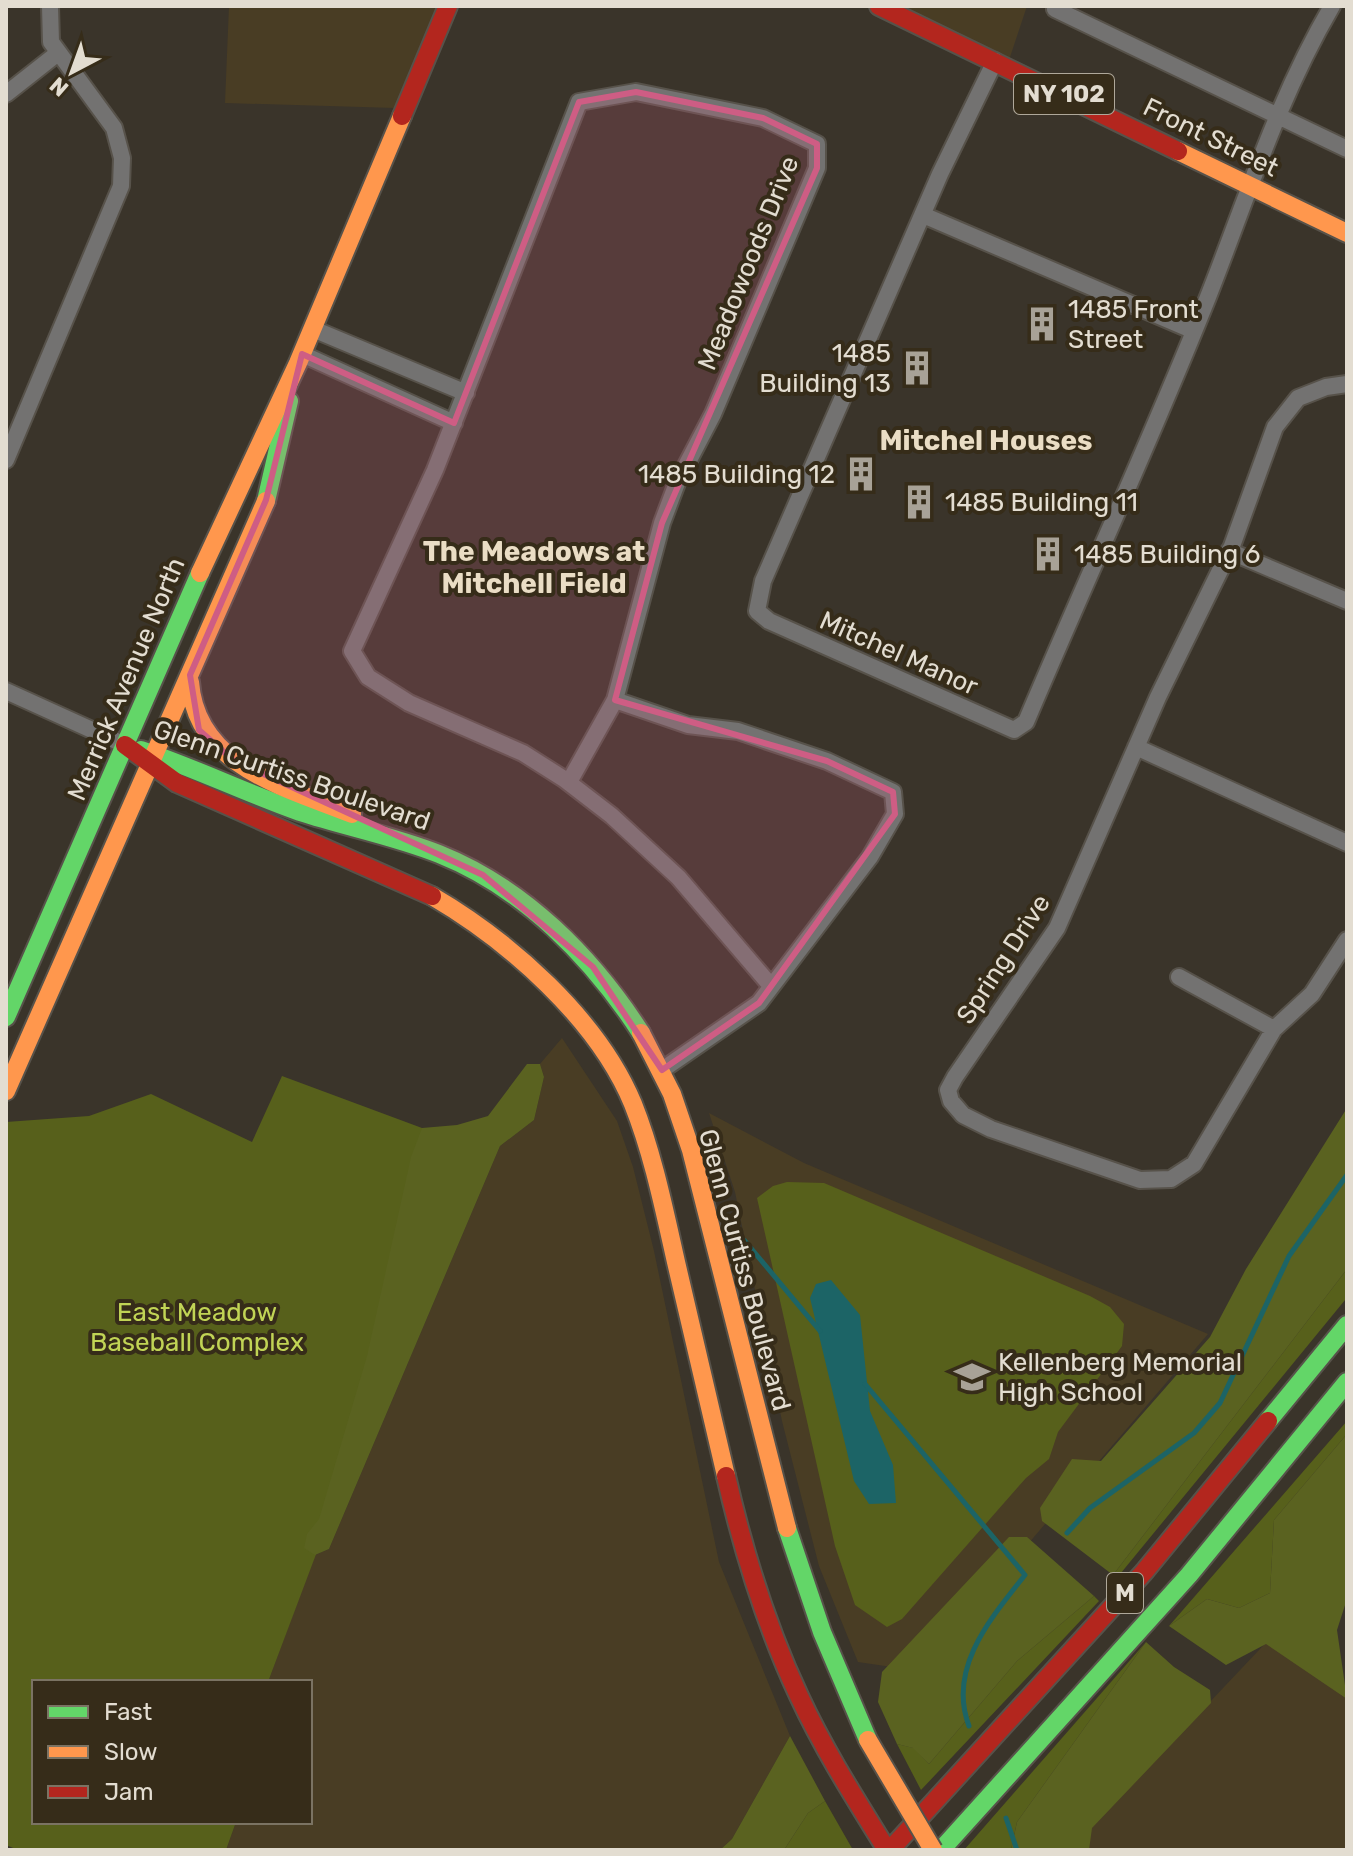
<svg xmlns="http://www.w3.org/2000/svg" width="1353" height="1856" viewBox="0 0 1353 1856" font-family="Rubik,sans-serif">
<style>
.built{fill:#493d24}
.green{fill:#57601b}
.forest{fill:#5a6220}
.water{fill:#1c6466}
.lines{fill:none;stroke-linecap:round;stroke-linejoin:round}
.stream{stroke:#1c6466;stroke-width:5}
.street-casing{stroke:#57524a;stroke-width:20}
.fast-casing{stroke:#57524a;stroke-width:22}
.slow-casing{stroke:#57524a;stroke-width:22}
.jam-casing{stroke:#57524a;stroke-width:22}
.street{stroke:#737271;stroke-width:16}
.fast{stroke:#63d668;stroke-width:18}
.slow{stroke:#ff974d;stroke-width:18}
.jam{stroke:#b3261e;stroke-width:18}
.slow-bridge-casing{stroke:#57524a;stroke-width:22;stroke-linecap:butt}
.slow-bridge{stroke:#ff974d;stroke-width:18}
.marked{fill:#ce5d84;fill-opacity:0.2;stroke:#ce5d84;stroke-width:6;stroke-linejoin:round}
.labels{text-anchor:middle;stroke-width:8;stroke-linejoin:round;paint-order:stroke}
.shield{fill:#362c19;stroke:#afa89a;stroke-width:2}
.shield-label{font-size:24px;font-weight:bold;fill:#e3ddd1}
.street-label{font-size:26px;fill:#e3ddd1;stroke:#362c19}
.poi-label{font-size:26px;fill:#e3ddd1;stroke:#362c19;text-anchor:start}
.park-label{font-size:26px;fill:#c1d455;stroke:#362c19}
.neighbourhood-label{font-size:28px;font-weight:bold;fill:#eaddc5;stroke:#362c19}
</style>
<rect width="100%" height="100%" fill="#3a342a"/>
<path class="built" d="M 229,6 L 440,6 L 395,108 L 225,103 Z
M 875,6 L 1027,6 L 1007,66 Z
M 562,1038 L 617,1121 L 633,1167 L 654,1251 L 719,1562 L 790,1736 L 732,1839 L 720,1850 L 226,1850 L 236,1822 L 310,1822 L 310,1682 L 268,1682 L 315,1555 L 329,1549 L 500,1146 L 534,1120 L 544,1077 L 540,1064 Z
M 709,1113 L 804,1163 L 1208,1334 L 919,1671 L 858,1662 L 819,1566 L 782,1421 L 735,1192 Z
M 1275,1633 L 1347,1699 L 1347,1850 L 1070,1850 Z"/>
<path class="green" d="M 282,1076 L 422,1128 L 465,1158 L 268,1682 L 34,1682 L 34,1822 L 236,1822 L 226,1850 L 18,1850 L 6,1845 L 6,1122 L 89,1116 L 151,1094 L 252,1142 Z
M 787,1182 L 824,1183 L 1090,1296 L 1110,1307 L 1124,1324 L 1122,1346 L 1058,1432 L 1049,1459 L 1026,1478 L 902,1619 L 887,1627 L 855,1605 L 835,1546 L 757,1198 L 773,1186 Z
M 1347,1269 L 1345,1300 L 1116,1579 L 1113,1575 Z
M 1347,1421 L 1347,1434 L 1274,1520 L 1270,1593 L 1239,1608 L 1207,1599 L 1169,1626 Z
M 1094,1596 L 1099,1601 L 921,1790 L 897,1744 L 914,1748 L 929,1764 L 1017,1661 Z
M 1146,1642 L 1017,1822 L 1011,1850 L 964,1850 Z
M 825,1801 L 853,1850 L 784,1850 L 808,1813 Z"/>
<path class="forest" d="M 527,1064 L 540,1064 L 544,1077 L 534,1120 L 500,1146 L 329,1549 L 315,1555 L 304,1548 L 307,1534 L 319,1519 L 367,1356 L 411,1157 L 422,1128 L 457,1125 L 488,1116 Z
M 1347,1108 L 1347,1269 L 1113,1575 L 1042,1521 L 1040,1508 L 1072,1459 L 1101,1461 L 1210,1337 L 1246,1269 Z
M 1347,1434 L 1347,1599 L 1337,1630 L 1347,1699 L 1266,1644 L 1226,1665 L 1169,1626 L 1207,1599 L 1239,1608 L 1270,1593 L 1274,1520 Z
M 1009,1537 L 1027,1537 L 1094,1596 L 1017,1661 L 929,1764 L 913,1748 L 897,1744 L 878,1702 L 882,1672 Z
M 1146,1642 L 1174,1667 L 1210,1690 L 1211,1703 L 1092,1828 L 1089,1850 L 1011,1850 L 1017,1822 Z
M 790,1736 L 825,1801 L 808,1813 L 784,1850 L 720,1850 L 732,1839 Z"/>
<path class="water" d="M 831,1280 L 860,1315 L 870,1411 L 893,1465 L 896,1503 L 869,1504 L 854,1481 L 810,1298 L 816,1284 Z"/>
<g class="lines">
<path class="stream" d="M 745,1241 L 820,1331
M 865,1384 L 1025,1575 C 991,1618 947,1668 969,1726
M 1067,1533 L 1090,1508 L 1194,1433 L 1220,1403 L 1289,1256 L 1347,1175
M 1006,1818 L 1017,1850"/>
<g class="street-casing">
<path id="street" d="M 1055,9 L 1347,149
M 995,61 L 940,174 L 763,581 L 757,611 L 769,621 L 1014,730 L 1026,722 C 1086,580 1151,440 1208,297 C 1247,198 1278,98 1332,6
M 6,94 L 58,53
M 923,215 L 1194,331
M 313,329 L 466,393
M 302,354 L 454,423
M 1347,384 L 1326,387 L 1298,398 L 1275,427 L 1232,546 L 1158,697 L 1057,928 L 955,1077 L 948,1090 L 951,1101 L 963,1115 L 991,1129 L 1140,1180 L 1171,1179 L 1194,1164 L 1274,1029 L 1312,994 L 1347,940
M 6,460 L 121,186 L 122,158 L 114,128 L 51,42 L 50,6
M 1229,551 L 1347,601
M 6,691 L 125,745
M 1136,747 L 1347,843
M 569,782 L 615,700
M 1179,977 L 1274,1029
M 662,1070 L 759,1003 L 870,857 L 895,814 L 893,792 L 827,761 L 738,731 L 688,725 L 615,700 L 662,523 L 677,483 L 713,414 L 817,168 L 817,144 L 763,118 L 636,92 L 579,102 L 435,470 L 352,651 L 368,677 L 409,703 L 523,753 L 564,779 L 612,816 L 678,877 L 771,986"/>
</g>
<g class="fast-casing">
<path id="fast" d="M 266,501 L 289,401
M 141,750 C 195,768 246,793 300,812 C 346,827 394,836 439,854 C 524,888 592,957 641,1033
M 6,1017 L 200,573
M 1268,1421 L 1347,1325
M 787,1528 L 822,1632 L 868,1740
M 941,1850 L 1189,1575 L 1347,1382"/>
</g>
<g class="slow-casing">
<path id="slow" d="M 1178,151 L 1347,233
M 200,573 L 298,363 L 402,116
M 190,682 C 196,766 285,787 352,814
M 432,896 C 509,941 598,1019 633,1104 C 653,1154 664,1209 676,1262 C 693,1333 709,1405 726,1476
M 641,1033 L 672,1094 L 691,1150 L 787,1528
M 6,1091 L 266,501"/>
</g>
<g class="jam-casing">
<path id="jam" d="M 879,6 L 1178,151
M 402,116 L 448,6
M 125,745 L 177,783 L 432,896
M 726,1476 C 743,1550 767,1628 799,1696 C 824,1750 856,1800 887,1850
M 890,1850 L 1144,1572 L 1268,1421"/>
</g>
<use href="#street" class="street"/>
<use href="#fast" class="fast"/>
<use href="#slow" class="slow"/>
<use href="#jam" class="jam"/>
<g class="slow-bridge-casing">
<path id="slow-bridge" d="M 868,1740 L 933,1850"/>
</g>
<use href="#slow-bridge" class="slow-bridge"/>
</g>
<path class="marked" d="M 636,92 L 763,118 L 817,144 L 817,168 L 662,523 L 615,700 L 827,761 L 893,792 L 895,814 L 759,1003 L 662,1070 L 593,967 L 483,875 L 233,760 L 199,730 L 190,675 L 266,500 L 302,354 L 454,423 L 579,102 Z"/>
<defs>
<g id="building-bare" transform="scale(2.76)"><path d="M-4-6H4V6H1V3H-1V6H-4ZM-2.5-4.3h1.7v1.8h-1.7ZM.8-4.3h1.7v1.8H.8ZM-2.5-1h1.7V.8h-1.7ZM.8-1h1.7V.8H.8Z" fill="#a8a297" stroke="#362c19" stroke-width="2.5" paint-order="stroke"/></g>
<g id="school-bare" transform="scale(2.76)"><path d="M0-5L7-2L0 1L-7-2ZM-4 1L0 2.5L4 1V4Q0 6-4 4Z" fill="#a8a297" stroke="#362c19" stroke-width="2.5" paint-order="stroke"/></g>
</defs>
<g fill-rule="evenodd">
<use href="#building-bare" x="1042" y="324"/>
<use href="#building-bare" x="917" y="368"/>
<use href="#building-bare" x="861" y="474"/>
<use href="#building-bare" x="919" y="502"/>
<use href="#building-bare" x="1048" y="554"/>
<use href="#school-bare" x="972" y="1377"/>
</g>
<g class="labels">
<g class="shield">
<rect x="1014" y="74" width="100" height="40" rx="6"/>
<rect x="1107" y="1573" width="36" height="40" rx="6"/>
</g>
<g class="shield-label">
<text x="1064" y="102">NY 102</text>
<text x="1125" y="1601">M</text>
</g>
<g class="street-label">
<text transform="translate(1211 137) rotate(26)" y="9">Front Street</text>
<text transform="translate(748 263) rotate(-68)" y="9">Meadowoods Drive</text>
<text transform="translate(899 653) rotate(24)" y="9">Mitchel Manor</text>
<text transform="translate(126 679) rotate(-67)" y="9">Merrick Avenue North</text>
<text transform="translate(292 775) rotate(19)" y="9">Glenn Curtiss Boulevard</text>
<text transform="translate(1003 959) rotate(-57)" y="9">Spring Drive</text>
<text transform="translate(745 1270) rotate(75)" y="9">Glenn Curtiss Boulevard</text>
</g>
<g class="poi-label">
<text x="1068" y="318">1485 Front<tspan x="1068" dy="30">Street</tspan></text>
<text x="891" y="362" text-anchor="end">1485<tspan x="891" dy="30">Building 13</tspan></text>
<text x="835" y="483" text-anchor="end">1485 Building 12</text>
<text x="945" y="511">1485 Building 11</text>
<text x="1074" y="563">1485 Building 6</text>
<text x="998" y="1371">Kellenberg Memorial<tspan x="998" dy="30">High School</tspan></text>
</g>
<g class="park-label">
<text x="197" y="1321">East Meadow<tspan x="197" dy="30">Baseball Complex</tspan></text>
</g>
<g class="neighbourhood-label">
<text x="986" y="450">Mitchel Houses</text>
<text x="534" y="561">The Meadows at<tspan x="534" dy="32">Mitchell Field</tspan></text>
</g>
</g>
<rect width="1353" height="1856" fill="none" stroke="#e3ddd1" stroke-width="16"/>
<rect x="32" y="1680" width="280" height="144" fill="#362c19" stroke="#7b7363" stroke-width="2"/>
<rect x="48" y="1706" width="40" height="12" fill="#63d668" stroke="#7b7363" stroke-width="2"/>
<text x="104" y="1720" font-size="24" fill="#e3ddd1">Fast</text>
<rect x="48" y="1746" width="40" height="12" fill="#ff974d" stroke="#7b7363" stroke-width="2"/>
<text x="104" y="1760" font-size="24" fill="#e3ddd1">Slow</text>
<rect x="48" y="1786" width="40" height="12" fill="#b3261e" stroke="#7b7363" stroke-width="2"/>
<text x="104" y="1800" font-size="24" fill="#e3ddd1">Jam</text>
<g transform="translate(72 72) rotate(221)" stroke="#362c19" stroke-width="6" paint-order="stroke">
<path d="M0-6L14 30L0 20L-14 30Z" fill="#e3ddd1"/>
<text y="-12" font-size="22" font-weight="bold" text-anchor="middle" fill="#e3ddd1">N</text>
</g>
</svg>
